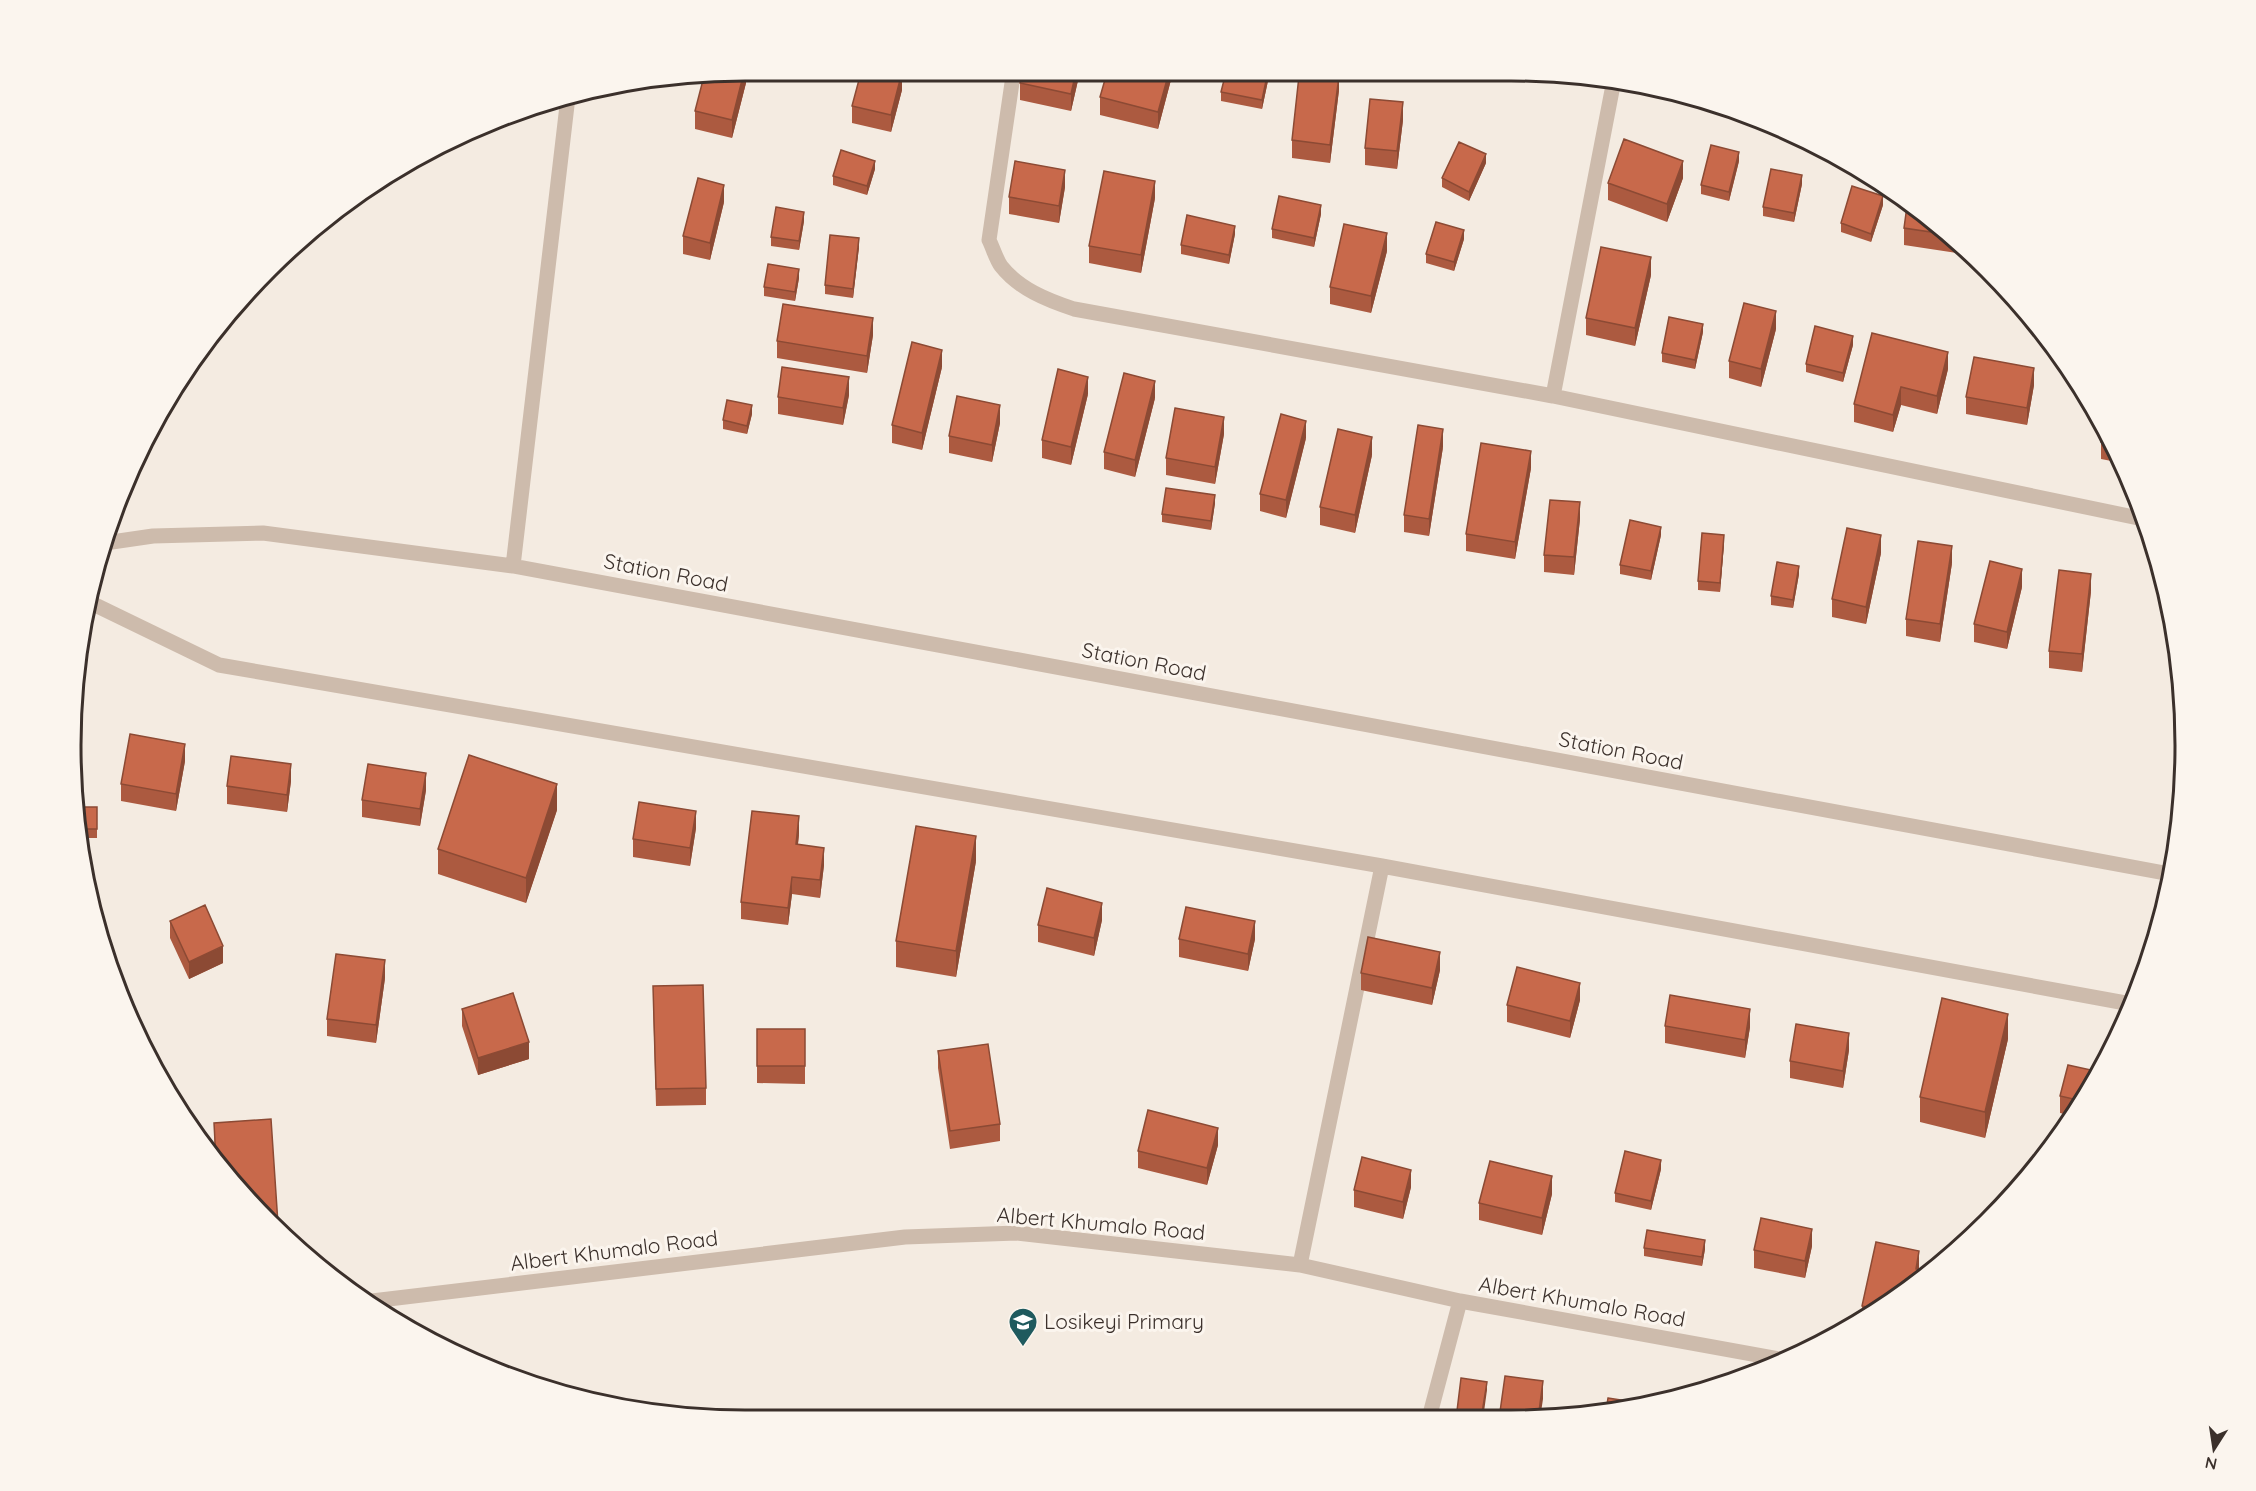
<svg xmlns="http://www.w3.org/2000/svg" width="2256" height="1491" viewBox="0 0 2256 1491" font-family="Quicksand,sans-serif">
<style>
.lines{fill:none;stroke-linecap:round;stroke-linejoin:round}
.minor{stroke:#cdbbac;stroke-width:15}
.wall{fill:#ac5a40}
.shaded-wall{fill:#8c4a34}
.building{fill:#c8694b;stroke:#8c4a34;stroke-width:1.5}
.labels{text-anchor:middle;stroke-width:6;stroke-linejoin:round;paint-order:stroke}
.street-label{font-size:21px;fill:#3b302b;stroke:#fbf5ee}
.poi-label{font-size:21px;fill:#3b302b;stroke:#fbf5ee;text-anchor:start}
.rim{fill:none;stroke:#3b302b;stroke-width:3}
</style>
<rect width="100%" height="100%" fill="#f4ebe1"/>
<g class="lines">
<path class="minor" d="M 1013,76 L 989,240 C 993,248 996,259 1001,266 C 1019,289 1047,300 1074,309 L 1553,396 L 2143,519
M 1553,396 L 1614,80
M 105,543 L 153,536 L 263,533 L 513,566 L 2170,874
M 513,566 L 568,97
M 87,601 L 219,665 L 1382,866 L 2131,1004
M 1300,1265 L 1382,866
M 372,1301 L 905,1237 L 1017,1233 L 1300,1265 L 1460,1301 L 1785,1360
M 1429,1418 L 1460,1301"/>
</g>
<path class="wall" d="M 746,76 L 746,83 L 732,138 L 695,129 L 695,111 Z
M 902,76 L 902,90 L 891,132 L 852,123 L 852,106 Z
M 1079,76 L 1071,111 L 1020,100 L 1020,83 Z
M 1172,76 L 1158,129 L 1100,115 L 1100,97 Z
M 1225,76 L 1269,76 L 1262,109 L 1221,101 L 1221,92 Z
M 1339,90 L 1330,163 L 1292,158 L 1292,140 Z
M 1403,120 L 1397,169 L 1365,165 L 1365,148 Z
M 1739,161 L 1729,201 L 1701,194 L 1701,185 Z
M 1486,163 L 1469,201 L 1442,187 L 1442,178 Z
M 875,169 L 867,195 L 833,185 L 833,176 Z
M 1683,178 L 1667,222 L 1608,200 L 1608,183 Z
M 1802,184 L 1794,222 L 1763,216 L 1763,207 Z
M 1065,187 L 1059,223 L 1009,214 L 1009,197 Z
M 1155,198 L 1141,273 L 1089,263 L 1089,246 Z
M 724,202 L 710,260 L 683,254 L 683,236 Z
M 1883,205 L 1871,242 L 1841,232 L 1841,223 Z
M 1907,206 L 1956,238 L 1971,254 L 1970,255 L 1904,245 L 1904,228 Z
M 1321,214 L 1314,247 L 1272,238 L 1272,229 Z
M 804,221 L 799,250 L 771,246 L 771,237 Z
M 1235,234 L 1229,264 L 1181,254 L 1181,245 Z
M 1464,239 L 1454,271 L 1426,263 L 1426,254 Z
M 859,247 L 853,298 L 825,294 L 825,285 Z
M 1387,251 L 1371,313 L 1330,304 L 1330,287 Z
M 1651,275 L 1635,346 L 1586,335 L 1586,318 Z
M 799,278 L 795,301 L 764,296 L 764,287 Z
M 1776,329 L 1761,387 L 1729,378 L 1729,361 Z
M 1703,332 L 1695,369 L 1662,362 L 1662,353 Z
M 873,335 L 867,373 L 777,358 L 777,341 Z
M 1853,345 L 1843,382 L 1806,372 L 1806,364 Z
M 942,367 L 922,450 L 892,443 L 892,425 Z
M 1948,369 L 1937,414 L 1901,405 L 1893,432 L 1854,422 L 1854,404 Z
M 2034,385 L 2027,425 L 1966,414 L 1966,397 Z
M 1088,394 L 1071,465 L 1042,458 L 1042,440 Z
M 849,395 L 843,425 L 778,414 L 778,397 Z
M 1155,398 L 1135,477 L 1104,469 L 1104,452 Z
M 752,414 L 747,434 L 723,429 L 723,420 Z
M 1000,423 L 992,462 L 949,453 L 949,436 Z
M 2104,427 L 2116,447 L 2122,463 L 2101,459 L 2101,442 Z
M 1224,434 L 1215,484 L 1166,475 L 1166,458 Z
M 1306,438 L 1286,518 L 1260,511 L 1260,494 Z
M 1443,447 L 1429,536 L 1404,532 L 1404,515 Z
M 1372,455 L 1355,533 L 1320,525 L 1320,507 Z
M 1531,468 L 1515,559 L 1466,551 L 1466,534 Z
M 1215,503 L 1211,530 L 1162,522 L 1162,514 Z
M 1580,519 L 1574,575 L 1544,572 L 1544,555 Z
M 1661,535 L 1651,580 L 1620,574 L 1620,565 Z
M 1724,544 L 1720,592 L 1698,590 L 1698,581 Z
M 1881,553 L 1866,624 L 1832,617 L 1832,599 Z
M 1952,563 L 1940,642 L 1906,636 L 1906,619 Z
M 1799,574 L 1793,608 L 1771,605 L 1771,596 Z
M 2022,587 L 2007,649 L 1974,642 L 1974,624 Z
M 2091,591 L 2082,672 L 2049,668 L 2049,651 Z
M 72,714 L 75,779 L 75,796 L 73,797 L 72,790 Z
M 185,761 L 176,811 L 121,801 L 121,784 Z
M 291,781 L 287,812 L 227,804 L 227,786 Z
M 426,790 L 420,826 L 362,817 L 362,800 Z
M 75,807 L 97,807 L 97,838 L 80,838 Z
M 557,810 L 526,903 L 438,874 L 438,849 Z
M 696,828 L 690,866 L 633,857 L 633,839 Z
M 799,834 L 798,844 L 824,865 L 820,898 L 792,894 L 788,925 L 741,919 L 741,902 Z
M 976,861 L 956,977 L 896,967 L 896,941 Z
M 1102,920 L 1094,956 L 1038,942 L 1038,925 Z
M 170,921 L 223,963 L 189,979 L 170,938 Z
M 1179,939 L 1255,939 L 1248,971 L 1179,957 Z
M 1440,970 L 1432,1005 L 1361,990 L 1361,973 Z
M 385,978 L 376,1043 L 327,1036 L 327,1019 Z
M 1580,1000 L 1570,1038 L 1507,1022 L 1507,1005 Z
M 653,1003 L 706,1088 L 706,1105 L 656,1106 Z
M 462,1009 L 529,1059 L 478,1075 L 462,1026 Z
M 1665,1026 L 1750,1027 L 1745,1058 L 1665,1043 Z
M 757,1029 L 805,1029 L 805,1084 L 757,1083 Z
M 2008,1039 L 1985,1138 L 1920,1122 L 1920,1097 Z
M 1849,1050 L 1843,1088 L 1790,1078 L 1790,1061 Z
M 938,1051 L 1000,1124 L 1000,1141 L 950,1149 L 938,1068 Z
M 2095,1083 L 2072,1116 L 2060,1113 L 2060,1096 Z
M 214,1123 L 278,1224 L 278,1231 L 238,1190 L 215,1158 Z
M 1218,1145 L 1207,1185 L 1138,1168 L 1138,1151 Z
M 1661,1169 L 1651,1210 L 1615,1202 L 1615,1193 Z
M 1411,1187 L 1403,1219 L 1354,1207 L 1354,1190 Z
M 1552,1194 L 1542,1235 L 1479,1220 L 1479,1203 Z
M 1812,1246 L 1805,1278 L 1754,1268 L 1754,1250 Z
M 1644,1248 L 1705,1249 L 1702,1266 L 1644,1256 Z
M 1919,1269 L 1921,1281 L 1862,1318 L 1862,1306 Z"/>
<path class="shaded-wall" d="M 743,76 L 746,76 L 746,83 L 732,138 L 732,120 Z
M 901,76 L 902,76 L 902,90 L 891,132 L 891,115 Z
M 1075,76 L 1079,76 L 1071,111 L 1071,94 Z
M 1168,76 L 1172,76 L 1158,129 L 1158,112 Z
M 1267,76 L 1269,76 L 1262,109 L 1262,100 Z
M 1339,76 L 1339,90 L 1330,163 L 1330,145 Z
M 1403,102 L 1403,120 L 1397,169 L 1397,151 Z
M 1739,152 L 1739,161 L 1729,201 L 1729,192 Z
M 1486,154 L 1486,163 L 1469,201 L 1469,192 Z
M 875,161 L 875,169 L 867,195 L 867,186 Z
M 1683,161 L 1683,178 L 1667,222 L 1667,204 Z
M 1065,170 L 1065,187 L 1059,223 L 1059,206 Z
M 1802,175 L 1802,184 L 1794,222 L 1794,213 Z
M 1155,181 L 1155,198 L 1141,273 L 1141,255 Z
M 724,185 L 724,202 L 710,260 L 710,243 Z
M 1883,196 L 1883,205 L 1871,242 L 1871,234 Z
M 1321,205 L 1321,214 L 1314,247 L 1314,238 Z
M 804,212 L 804,221 L 799,250 L 799,241 Z
M 1235,226 L 1235,234 L 1229,264 L 1229,255 Z
M 1464,230 L 1464,239 L 1454,271 L 1454,262 Z
M 1387,233 L 1387,251 L 1371,313 L 1371,296 Z
M 859,238 L 859,247 L 853,298 L 853,289 Z
M 1651,257 L 1651,275 L 1635,346 L 1635,328 Z
M 799,269 L 799,278 L 795,301 L 795,292 Z
M 1776,311 L 1776,329 L 1761,387 L 1761,369 Z
M 873,318 L 873,335 L 867,373 L 867,356 Z
M 1703,324 L 1703,332 L 1695,369 L 1695,360 Z
M 1853,336 L 1853,345 L 1843,382 L 1843,373 Z
M 942,350 L 942,367 L 922,450 L 922,433 Z
M 1948,352 L 1948,369 L 1937,414 L 1937,396 Z
M 2034,368 L 2034,385 L 2027,425 L 2027,408 Z
M 849,377 L 849,395 L 843,425 L 843,408 Z
M 1088,377 L 1088,394 L 1071,465 L 1071,447 Z
M 1155,381 L 1155,398 L 1135,477 L 1135,460 Z
M 1901,387 L 1901,405 L 1893,432 L 1893,415 Z
M 752,405 L 752,414 L 747,434 L 747,426 Z
M 1000,405 L 1000,423 L 992,462 L 992,445 Z
M 1224,417 L 1224,434 L 1215,484 L 1215,467 Z
M 1306,421 L 1306,438 L 1286,518 L 1286,500 Z
M 1443,429 L 1443,447 L 1429,536 L 1429,519 Z
M 1372,437 L 1372,455 L 1355,533 L 1355,515 Z
M 1531,451 L 1531,468 L 1515,559 L 1515,542 Z
M 1215,495 L 1215,503 L 1211,530 L 1211,521 Z
M 1580,502 L 1580,519 L 1574,575 L 1574,557 Z
M 1661,527 L 1661,535 L 1651,580 L 1651,571 Z
M 1724,535 L 1724,544 L 1720,592 L 1720,583 Z
M 1881,535 L 1881,553 L 1866,624 L 1866,607 Z
M 1952,546 L 1952,563 L 1940,642 L 1940,624 Z
M 1799,566 L 1799,574 L 1793,608 L 1793,600 Z
M 2022,569 L 2022,587 L 2007,649 L 2007,632 Z
M 2091,574 L 2091,591 L 2082,672 L 2082,654 Z
M 185,744 L 185,761 L 176,811 L 176,794 Z
M 291,764 L 291,781 L 287,812 L 287,795 Z
M 426,773 L 426,790 L 420,826 L 420,809 Z
M 557,784 L 557,810 L 526,903 L 526,878 Z
M 696,811 L 696,828 L 690,866 L 690,848 Z
M 799,816 L 799,834 L 796,861 L 796,844 Z
M 976,836 L 976,861 L 956,977 L 956,951 Z
M 824,848 L 824,865 L 820,898 L 820,880 Z
M 792,877 L 792,894 L 788,925 L 788,908 Z
M 1102,903 L 1102,920 L 1094,956 L 1094,938 Z
M 1255,921 L 1255,939 L 1248,971 L 1248,954 Z
M 223,946 L 223,963 L 189,979 L 189,962 Z
M 1440,952 L 1440,970 L 1432,1005 L 1432,988 Z
M 385,960 L 385,978 L 376,1043 L 376,1025 Z
M 1580,983 L 1580,1000 L 1570,1038 L 1570,1021 Z
M 1750,1009 L 1750,1027 L 1745,1058 L 1745,1040 Z
M 2008,1014 L 2008,1039 L 1985,1138 L 1985,1112 Z
M 1849,1033 L 1849,1050 L 1843,1088 L 1843,1071 Z
M 529,1042 L 529,1059 L 478,1075 L 478,1058 Z
M 1218,1128 L 1218,1145 L 1207,1185 L 1207,1168 Z
M 1661,1160 L 1661,1169 L 1651,1210 L 1651,1201 Z
M 1411,1170 L 1411,1187 L 1403,1219 L 1403,1202 Z
M 1552,1176 L 1552,1194 L 1542,1235 L 1542,1218 Z
M 1812,1229 L 1812,1246 L 1805,1278 L 1805,1261 Z
M 1705,1240 L 1705,1249 L 1702,1266 L 1702,1257 Z
M 1919,1251 L 1919,1269 L 1916,1285 L 1916,1269 Z
M 1543,1381 L 1543,1399 L 1540,1419 L 1538,1419 Z
M 1487,1382 L 1487,1390 L 1483,1419 L 1481,1419 Z"/>
<path class="building" d="M 704,76 L 743,76 L 732,120 L 695,111 Z
M 860,76 L 901,76 L 891,115 L 852,106 Z
M 1022,76 L 1075,76 L 1071,94 L 1020,83 Z
M 1106,76 L 1168,76 L 1158,112 L 1100,97 Z
M 1225,76 L 1267,76 L 1262,100 L 1221,92 Z
M 1299,76 L 1339,76 L 1330,145 L 1292,140 Z
M 1370,99 L 1403,102 L 1397,151 L 1365,148 Z
M 1624,139 L 1683,161 L 1667,204 L 1608,183 Z
M 1459,142 L 1486,154 L 1469,192 L 1442,178 Z
M 1711,145 L 1739,152 L 1729,192 L 1701,185 Z
M 841,150 L 875,161 L 867,186 L 833,176 Z
M 1015,161 L 1065,170 L 1059,206 L 1009,197 Z
M 1771,169 L 1802,175 L 1794,213 L 1763,207 Z
M 1104,171 L 1155,181 L 1141,255 L 1089,246 Z
M 698,178 L 724,185 L 710,243 L 683,236 Z
M 1852,186 L 1883,196 L 1871,234 L 1841,223 Z
M 1279,196 L 1321,205 L 1314,238 L 1272,229 Z
M 1907,206 L 1951,235 L 1904,228 Z
M 776,207 L 804,212 L 799,241 L 771,237 Z
M 1187,215 L 1235,226 L 1229,255 L 1181,245 Z
M 1436,222 L 1464,230 L 1454,262 L 1426,254 Z
M 1344,224 L 1387,233 L 1371,296 L 1330,287 Z
M 830,235 L 859,238 L 853,289 L 825,285 Z
M 1601,247 L 1651,257 L 1635,328 L 1586,318 Z
M 768,264 L 799,269 L 795,292 L 764,287 Z
M 1744,303 L 1776,311 L 1761,369 L 1729,361 Z
M 783,304 L 873,318 L 867,356 L 777,341 Z
M 1669,317 L 1703,324 L 1695,360 L 1662,353 Z
M 1815,326 L 1853,336 L 1843,373 L 1806,364 Z
M 1872,333 L 1948,352 L 1937,396 L 1901,387 L 1893,415 L 1854,404 Z
M 912,342 L 942,350 L 922,433 L 892,425 Z
M 1974,357 L 2034,368 L 2027,408 L 1966,397 Z
M 782,367 L 849,377 L 843,408 L 778,397 Z
M 1058,369 L 1088,377 L 1071,447 L 1042,440 Z
M 1124,373 L 1155,381 L 1135,460 L 1104,452 Z
M 957,396 L 1000,405 L 992,445 L 949,436 Z
M 727,400 L 752,405 L 747,426 L 723,420 Z
M 1175,408 L 1224,417 L 1215,467 L 1166,458 Z
M 1281,414 L 1306,421 L 1286,500 L 1260,494 Z
M 1418,425 L 1443,429 L 1429,519 L 1404,515 Z
M 2104,427 L 2114,445 L 2101,442 Z
M 1338,429 L 1372,437 L 1355,515 L 1320,507 Z
M 1481,443 L 1531,451 L 1515,542 L 1466,534 Z
M 1166,488 L 1215,495 L 1211,521 L 1162,514 Z
M 1550,500 L 1580,502 L 1574,557 L 1544,555 Z
M 1630,520 L 1661,527 L 1651,571 L 1620,565 Z
M 1847,528 L 1881,535 L 1866,607 L 1832,599 Z
M 1702,533 L 1724,535 L 1720,583 L 1698,581 Z
M 1918,541 L 1952,546 L 1940,624 L 1906,619 Z
M 1990,561 L 2022,569 L 2007,632 L 1974,624 Z
M 1777,562 L 1799,566 L 1793,600 L 1771,596 Z
M 2059,570 L 2091,574 L 2082,654 L 2049,651 Z
M 72,714 L 73,714 L 75,779 L 72,779 Z
M 130,734 L 185,744 L 176,794 L 121,784 Z
M 469,755 L 557,784 L 526,878 L 438,849 Z
M 231,756 L 291,764 L 287,795 L 227,786 Z
M 368,764 L 426,773 L 420,809 L 362,800 Z
M 639,802 L 696,811 L 690,848 L 633,839 Z
M 75,807 L 97,807 L 97,829 L 78,829 Z
M 752,811 L 799,816 L 796,844 L 824,848 L 820,880 L 792,877 L 788,908 L 741,902 Z
M 916,826 L 976,836 L 956,951 L 896,941 Z
M 1047,888 L 1102,903 L 1094,938 L 1038,925 Z
M 205,905 L 223,946 L 189,962 L 170,921 Z
M 1186,907 L 1255,921 L 1248,954 L 1179,939 Z
M 1368,937 L 1440,952 L 1432,988 L 1361,973 Z
M 336,954 L 385,960 L 376,1025 L 327,1019 Z
M 109,958 L 116,965 L 113,967 Z
M 1517,967 L 1580,983 L 1570,1021 L 1507,1005 Z
M 703,985 L 706,1088 L 656,1089 L 653,986 Z
M 513,993 L 529,1042 L 478,1058 L 462,1009 Z
M 1670,995 L 1750,1009 L 1745,1040 L 1665,1026 Z
M 1942,998 L 2008,1014 L 1985,1112 L 1920,1097 Z
M 1796,1024 L 1849,1033 L 1843,1071 L 1790,1061 Z
M 757,1029 L 805,1029 L 805,1066 L 757,1066 Z
M 988,1044 L 1000,1124 L 950,1131 L 938,1051 Z
M 2068,1065 L 2100,1072 L 2095,1083 L 2082,1101 L 2060,1096 Z
M 1148,1110 L 1218,1128 L 1207,1168 L 1138,1151 Z
M 271,1119 L 278,1224 L 272,1224 L 238,1190 L 216,1160 L 214,1123 Z
M 1625,1151 L 1661,1160 L 1651,1201 L 1615,1193 Z
M 1362,1157 L 1411,1170 L 1403,1202 L 1354,1190 Z
M 1490,1161 L 1552,1176 L 1542,1218 L 1479,1203 Z
M 1761,1218 L 1812,1229 L 1805,1261 L 1754,1250 Z
M 1647,1230 L 1705,1240 L 1702,1257 L 1644,1248 Z
M 1876,1242 L 1919,1251 L 1916,1269 L 1931,1272 L 1921,1281 L 1876,1309 L 1862,1306 Z
M 1505,1376 L 1543,1381 L 1538,1419 L 1499,1419 Z
M 1461,1378 L 1487,1382 L 1481,1419 L 1456,1419 Z
M 1608,1398 L 1633,1402 L 1633,1406 L 1606,1411 Z"/>
<defs>
<g id="school-pin" transform="scale(1.5)"><path d="M0 17L-7.5 6A9.5 9.5 0 1 1 7.5 6Z" fill="#1f5a5e" stroke="#fbf5ee"/><path d="M0-5L7-2L0 1L-7-2ZM-4 1L0 2.5L4 1V4Q0 6-4 4Z" fill="#fff"/></g>
</defs>
<g fill-rule="evenodd">
<use href="#school-pin" x="1023" y="1322"/>
</g>
<g class="labels">
<g class="street-label">
<text transform="translate(666 573) rotate(11)" y="7">Station Road</text>
<text transform="translate(1144 662) rotate(11)" y="7">Station Road</text>
<text transform="translate(1621 751) rotate(11)" y="7">Station Road</text>
<text transform="translate(1101 1224) rotate(5)" y="7">Albert Khumalo Road</text>
<text transform="translate(614 1251) rotate(-7)" y="7">Albert Khumalo Road</text>
<text transform="translate(1582 1302) rotate(10)" y="7">Albert Khumalo Road</text>
</g>
<g class="poi-label">
<text x="1044" y="1329">Losikeyi Primary</text>
</g>
</g>
<path d="M0 0H2256V1491H0ZM745 81H1511A664 664 0 0 1 2175 745V746A664 664 0 0 1 1511 1410H745A664 664 0 0 1 81 746V745A664 664 0 0 1 745 81Z" fill="#fbf5ee" fill-rule="evenodd"/>
<path class="rim" d="M745 81H1511A664 664 0 0 1 2175 745V746A664 664 0 0 1 1511 1410H745A664 664 0 0 1 81 746V745A664 664 0 0 1 745 81Z"/>
<g transform="translate(2214 1449) rotate(192)" stroke="#fbf5ee" stroke-width="4.5" paint-order="stroke">
<path d="M0-4.5L10 22L0 15L-10 22Z" fill="#3b302b"/>
<text y="-9" font-size="16" font-weight="bold" text-anchor="middle" fill="#3b302b">N</text>
</g>
</svg>
